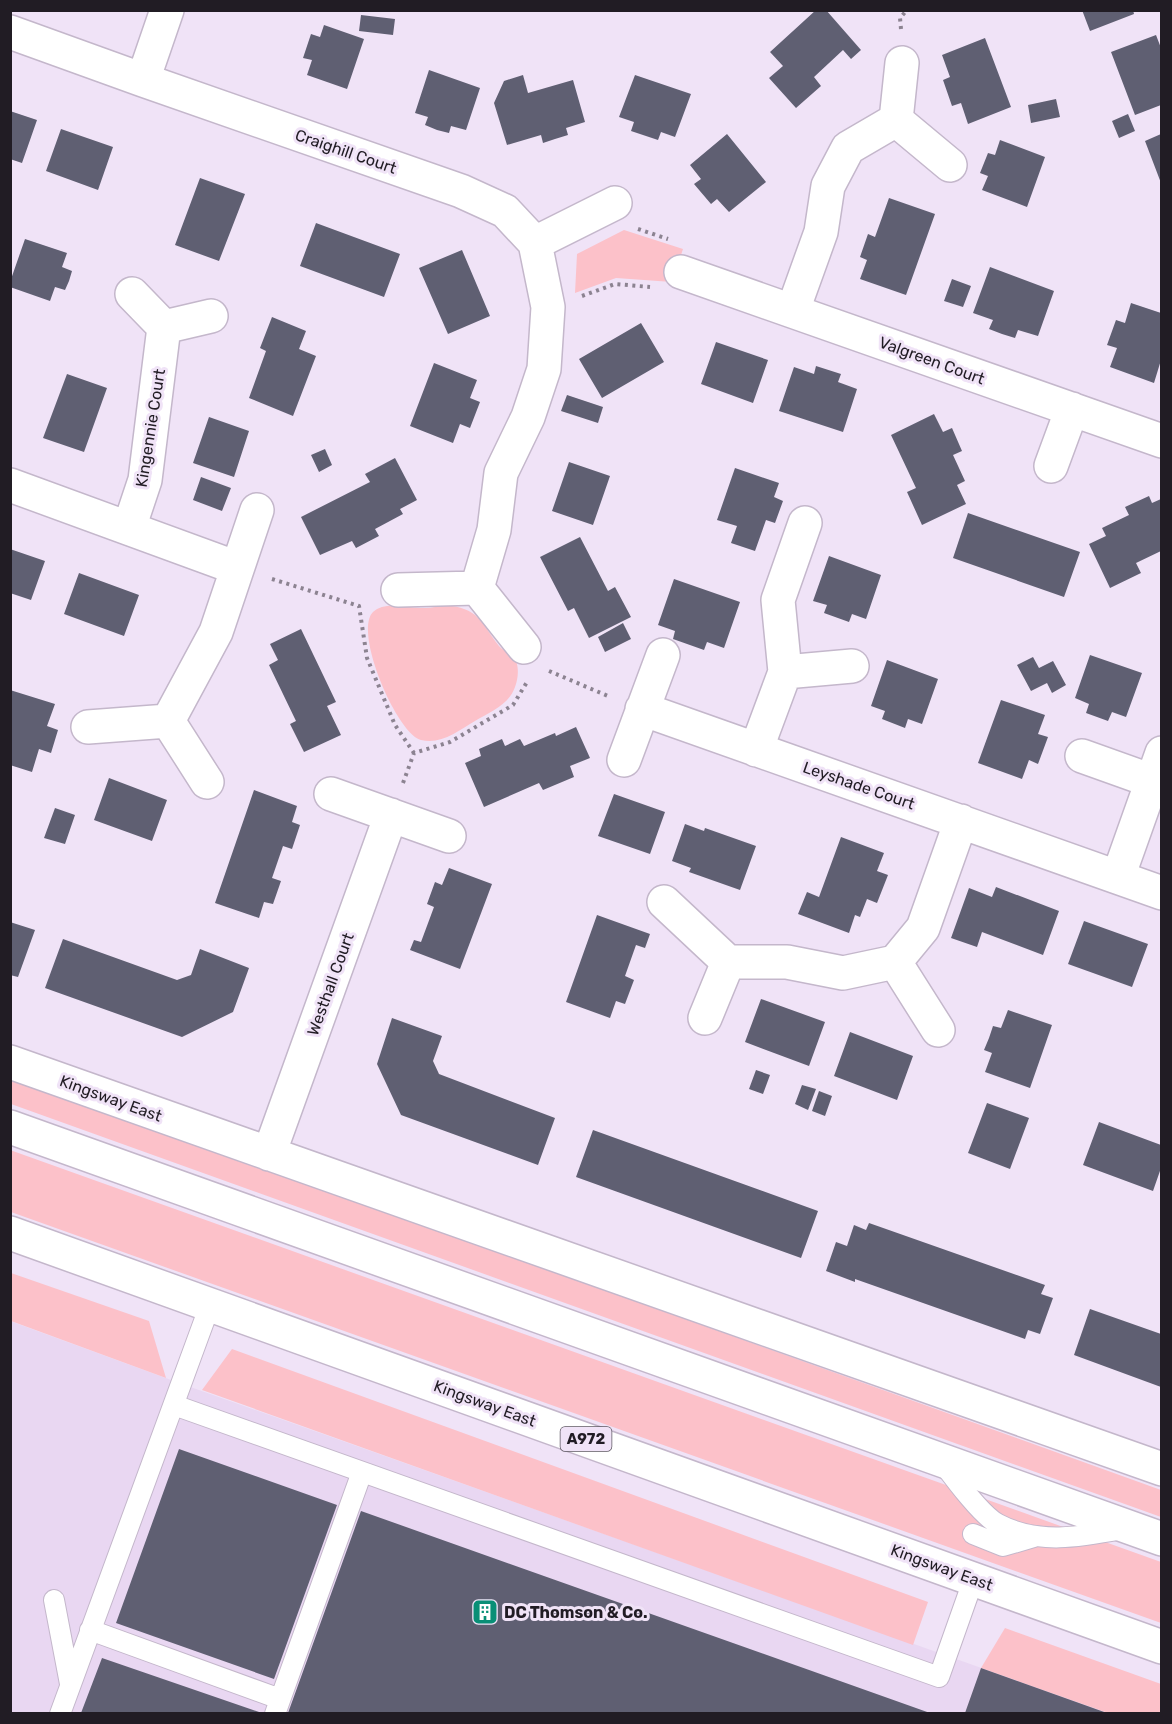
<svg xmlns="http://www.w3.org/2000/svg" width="1172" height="1724" viewBox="0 0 1172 1724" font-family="Rubik,sans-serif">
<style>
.built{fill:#e9d7f2}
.green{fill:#fcc1c9}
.building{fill:#5f5f72}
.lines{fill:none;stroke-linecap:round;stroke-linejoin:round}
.lane-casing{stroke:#c4b7cb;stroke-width:22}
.street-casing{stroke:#c4b7cb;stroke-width:36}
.highway-casing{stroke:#c4b7cb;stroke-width:36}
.path{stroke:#8c8391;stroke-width:4;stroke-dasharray:3 4.5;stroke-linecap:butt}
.lane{stroke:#fff;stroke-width:20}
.street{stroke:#fff;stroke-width:33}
.highway{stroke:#fff;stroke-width:33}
.labels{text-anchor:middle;stroke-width:6;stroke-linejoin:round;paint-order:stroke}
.shield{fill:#f0e3f7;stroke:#5f5863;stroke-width:1.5}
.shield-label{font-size:15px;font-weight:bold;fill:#211c24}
.street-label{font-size:16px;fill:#211c24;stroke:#f0e3f7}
.poi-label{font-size:16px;font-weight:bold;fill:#211c24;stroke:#f0e3f7;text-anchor:start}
</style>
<rect width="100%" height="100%" fill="#f0e3f7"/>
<path class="built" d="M 10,1321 L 182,1384 L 1108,1713 L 11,1713 Z"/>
<path class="green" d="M 624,230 L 683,249 L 672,282 L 616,278 L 575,293 L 577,254 Z
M 444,605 C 479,608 480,621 499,646 C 503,651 506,650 510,653 C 520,660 519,677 515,687 C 509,705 490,712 475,721 C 458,731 441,745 421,740 C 397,734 353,632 373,612 C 385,600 411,609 426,608 C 432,608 438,606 444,605 Z
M 10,1076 L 1161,1490 L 1161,1517 L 11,1104 Z
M 10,1150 L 1161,1562 L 1161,1623 L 11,1212 Z
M 11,1273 L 149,1321 L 166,1378 L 11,1321 Z
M 232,1349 L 928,1602 L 913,1645 L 202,1390 Z
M 1005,1628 L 1161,1684 L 1161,1713 L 1108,1713 L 981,1668 Z"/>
<path class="building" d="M 816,10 L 826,10 L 861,50 L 851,59 L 843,50 L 814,77 L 821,86 L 796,108 L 769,78 L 783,66 L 770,52 Z
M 1082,10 L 1133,10 L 1134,14 L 1090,31 Z
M 361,15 L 395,19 L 393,35 L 359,31 Z
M 324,25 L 364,39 L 347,89 L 307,75 L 312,60 L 303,58 L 311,34 L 320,37 Z
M 1156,35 L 1161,48 L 1161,105 L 1135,115 L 1111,52 Z
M 985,38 L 1011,107 L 968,124 L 961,103 L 952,106 L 943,80 L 950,77 L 942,55 Z
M 429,70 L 480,88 L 466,130 L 451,126 L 449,133 L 437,130 L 425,125 L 428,117 L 415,113 Z
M 523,75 L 528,93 L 573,80 L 585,122 L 566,128 L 568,135 L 555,139 L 543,143 L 541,135 L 507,145 L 494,103 L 504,81 Z
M 635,75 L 691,94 L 675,137 L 661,132 L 658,140 L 631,131 L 634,122 L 619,117 Z
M 1056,99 L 1060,117 L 1031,123 L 1028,105 Z
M 10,111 L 37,120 L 22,163 L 10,159 Z
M 1128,114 L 1135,131 L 1119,138 L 1112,121 Z
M 61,129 L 113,147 L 98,190 L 46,171 Z
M 727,134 L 766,182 L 729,212 L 717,199 L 711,204 L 694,184 L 701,179 L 690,165 Z
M 1161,134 L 1161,183 L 1145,141 Z
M 1000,140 L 1045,157 L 1027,207 L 982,190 L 988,176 L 980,173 L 988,153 L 995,155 Z
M 200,178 L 245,194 L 219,261 L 175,245 Z
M 889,198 L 935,214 L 906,295 L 860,279 L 867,260 L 860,257 L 868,234 L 875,237 Z
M 316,223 L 400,254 L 384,297 L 300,266 Z
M 25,239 L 67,253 L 62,267 L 72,271 L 69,281 L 65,290 L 55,287 L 50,301 L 10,287 L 10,282 Z
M 462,250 L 490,316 L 448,334 L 419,268 Z
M 990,267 L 1054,291 L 1038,336 L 1018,330 L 1015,338 L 1002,334 L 989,329 L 993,320 L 973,313 Z
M 952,279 L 971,286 L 963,307 L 944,301 Z
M 1131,303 L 1161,313 L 1161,360 L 1154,383 L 1110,367 L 1117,348 L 1107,345 L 1116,320 L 1125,323 Z
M 272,317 L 306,331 L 299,349 L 316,356 L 293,416 L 249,398 L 266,351 L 260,348 Z
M 641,323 L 664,362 L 602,398 L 579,359 Z
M 716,342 L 768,360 L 753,403 L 701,384 Z
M 434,363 L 477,380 L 470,398 L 480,402 L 470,428 L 460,424 L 453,443 L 410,426 Z
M 816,366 L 841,374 L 838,382 L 857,389 L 843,432 L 779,411 L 794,367 L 814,374 Z
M 67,374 L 107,388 L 84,452 L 43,438 Z
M 567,395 L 603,407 L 598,423 L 561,411 Z
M 934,414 L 943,432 L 952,428 L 962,451 L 953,455 L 965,481 L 957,485 L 966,504 L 922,525 L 907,492 L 916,488 L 891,435 Z
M 209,417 L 249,431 L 234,477 L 193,463 Z
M 325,449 L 332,465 L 319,472 L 311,455 Z
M 395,458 L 417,500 L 400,509 L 403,514 L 375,529 L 379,536 L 356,548 L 352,541 L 320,555 L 301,517 L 370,482 L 365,474 Z
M 569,462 L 610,476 L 593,525 L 552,511 Z
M 735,468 L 779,483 L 774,497 L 783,501 L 775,523 L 766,520 L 755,551 L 731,543 L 737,526 L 717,520 Z
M 201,477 L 231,488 L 222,511 L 193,500 Z
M 1149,496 L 1152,503 L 1161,499 L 1161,551 L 1136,563 L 1141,573 L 1110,588 L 1089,544 L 1106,536 L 1102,528 L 1129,515 L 1125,507 Z
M 968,513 L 1080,552 L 1064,597 L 953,558 Z
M 580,537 L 608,591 L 615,587 L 631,617 L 589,638 L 574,608 L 568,611 L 540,557 Z
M 10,549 L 45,561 L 31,600 L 10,593 Z
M 829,556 L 881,575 L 866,619 L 852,614 L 849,622 L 824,613 L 827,605 L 813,601 Z
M 79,573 L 139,595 L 124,636 L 64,614 Z
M 674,579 L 740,602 L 724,648 L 707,642 L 704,650 L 673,639 L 675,631 L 658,625 Z
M 623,623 L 631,639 L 605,652 L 598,637 Z
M 301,629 L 336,702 L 327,706 L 341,735 L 304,752 L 290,724 L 296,721 L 269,665 L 278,660 L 270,644 Z
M 1090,655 L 1142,673 L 1126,717 L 1112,712 L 1108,721 L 1086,713 L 1089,704 L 1075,698 Z
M 1033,657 L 1039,668 L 1053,661 L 1066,685 L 1052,693 L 1047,683 L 1031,691 L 1017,665 Z
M 887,660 L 938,679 L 922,724 L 908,719 L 905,728 L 882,719 L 885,711 L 871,706 Z
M 10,690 L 55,704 L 47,726 L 58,730 L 51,753 L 39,749 L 32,772 L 10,765 Z
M 1001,700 L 1045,715 L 1038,734 L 1048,737 L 1038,764 L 1029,760 L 1022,779 L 978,763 Z
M 576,727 L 590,758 L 570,766 L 574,777 L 543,790 L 539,783 L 484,807 L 465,763 L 481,756 L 479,749 L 502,739 L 505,746 L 520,739 L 524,746 L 555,733 L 556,736 Z
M 109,778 L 167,800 L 152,841 L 94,820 Z
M 254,790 L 297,806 L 292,822 L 300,825 L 292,849 L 283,846 L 272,878 L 281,881 L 273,904 L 264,902 L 259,918 L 215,903 Z
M 614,794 L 665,812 L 650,854 L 598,836 Z
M 55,808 L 75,815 L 65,844 L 44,838 Z
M 685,824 L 704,831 L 705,828 L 756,846 L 740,890 L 689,872 L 691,868 L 672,861 Z
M 841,837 L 884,853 L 877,871 L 888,875 L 877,903 L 867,899 L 860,917 L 855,915 L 849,933 L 798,914 L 807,892 L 819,897 Z
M 449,868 L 492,884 L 460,969 L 410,950 L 414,940 L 421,942 L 434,907 L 427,904 L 435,882 L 442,885 Z
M 996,887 L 1059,911 L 1043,955 L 982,932 L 977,947 L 951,938 L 969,888 L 992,897 Z
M 597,915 L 650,934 L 645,948 L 636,945 L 625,976 L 634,980 L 625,1004 L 616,1001 L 610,1018 L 566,1002 Z
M 1084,921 L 1148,944 L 1132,987 L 1068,964 Z
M 10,922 L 35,930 L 18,977 L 10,975 Z
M 63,939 L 177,980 L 191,975 L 200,949 L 249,968 L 233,1012 L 182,1037 L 45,988 Z
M 761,999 L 825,1022 L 809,1066 L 745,1042 Z
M 1008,1010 L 1052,1025 L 1030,1088 L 985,1072 L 992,1053 L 984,1050 L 989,1038 L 993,1026 L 1001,1028 Z
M 392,1018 L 442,1036 L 433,1061 L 439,1074 L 555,1118 L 538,1165 L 401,1115 L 377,1064 Z
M 850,1032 L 913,1056 L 897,1100 L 834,1076 Z
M 756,1070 L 770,1075 L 763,1094 L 749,1089 Z
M 802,1085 L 816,1089 L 808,1110 L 795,1104 Z
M 819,1091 L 832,1096 L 825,1116 L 812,1111 Z
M 987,1103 L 1029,1118 L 1010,1169 L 968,1153 Z
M 1099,1122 L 1161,1145 L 1161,1168 L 1153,1191 L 1083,1165 Z
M 593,1130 L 818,1211 L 801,1258 L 576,1177 Z
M 869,1223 L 1045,1285 L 1041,1294 L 1053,1298 L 1040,1334 L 1028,1330 L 1025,1339 L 855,1279 L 855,1282 L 826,1271 L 836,1242 L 847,1246 L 854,1225 L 866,1230 Z
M 1090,1309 L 1161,1334 L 1161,1387 L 1074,1355 Z
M 179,1449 L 337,1505 L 274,1679 L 116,1623 Z
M 361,1511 L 930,1713 L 288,1713 Z
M 102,1658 L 262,1713 L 81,1713 Z
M 981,1668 L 1107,1713 L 965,1713 Z"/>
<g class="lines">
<g class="lane-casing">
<path id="lane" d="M 174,1405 L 939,1677 L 974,1578
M 942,1462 C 954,1478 982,1516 998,1524 C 1038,1545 1080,1537 1122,1529
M 973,1534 L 1003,1546 L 1034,1537
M 54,1600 L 70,1684
M 90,1630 L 280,1699
M 60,1714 L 210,1305
M 275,1714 L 362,1472"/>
</g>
<g class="street-casing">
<path id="street" d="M 10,32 L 143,80 L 461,191 L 505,211 L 535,243 L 548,307 L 544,369 L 528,417 L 501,473 L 494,530 L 477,588 L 398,590
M 143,80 L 167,10
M 896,120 L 902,63
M 535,243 L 615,203
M 681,272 L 1162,441
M 132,294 L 164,327 L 211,316
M 793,310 L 821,232 L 828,186 L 848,148 L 896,120 L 950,165
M 1051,466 L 1072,409
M 10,485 L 237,568
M 129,528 L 145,480 L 164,327
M 477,588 L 524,647
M 785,672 L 852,666
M 642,709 L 1162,893
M 168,721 L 207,782
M 88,727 L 168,721 L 216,632 L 257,510
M 756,750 L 785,672 L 778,600 L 805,523
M 1082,756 L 1152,781
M 624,760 L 663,655
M 331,794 L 449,836
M 1118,877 L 1162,753
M 664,902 L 728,962 L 787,962 L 843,973 L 895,962 L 923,928 L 961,821
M 895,962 L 938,1030
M 705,1018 L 728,962
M 10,1062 L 1162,1469
M 269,1154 L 391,815"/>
</g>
<g class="highway-casing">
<path id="highway" d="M 10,1127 L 1162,1539
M 10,1233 L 1162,1647"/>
</g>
<path class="path" d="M 901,29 L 900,18 L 907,10
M 638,229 L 668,239
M 582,296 L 615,284 L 650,287
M 272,579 L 359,606 L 367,658 L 395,725 L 414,753
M 549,671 L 608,696
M 403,783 L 414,753 L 450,742 L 513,705 L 527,682"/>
<use href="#lane" class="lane"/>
<use href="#street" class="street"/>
<use href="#highway" class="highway"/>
</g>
<defs>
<g id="building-square" transform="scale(1.35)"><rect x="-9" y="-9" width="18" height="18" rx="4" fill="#098f76" stroke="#f0e3f7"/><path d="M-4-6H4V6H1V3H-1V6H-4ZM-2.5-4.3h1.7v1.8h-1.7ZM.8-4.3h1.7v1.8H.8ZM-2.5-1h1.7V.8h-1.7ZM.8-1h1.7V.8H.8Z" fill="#fff"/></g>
</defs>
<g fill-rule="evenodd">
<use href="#building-square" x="485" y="1612"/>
</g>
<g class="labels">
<rect class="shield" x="560.5" y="1427" width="51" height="24" rx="4.5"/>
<g class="shield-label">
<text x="586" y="1444">A972</text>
</g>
<g class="street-label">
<text transform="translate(346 151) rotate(19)" y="6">Craighill Court</text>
<text transform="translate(932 360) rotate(20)" y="6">Valgreen Court</text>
<text transform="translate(150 428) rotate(-81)" y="6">Kingennie Court</text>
<text transform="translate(859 785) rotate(19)" y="6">Leyshade Court</text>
<text transform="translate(330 984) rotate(-70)" y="6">Westhall Court</text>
<text transform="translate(111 1098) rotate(20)" y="6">Kingsway East</text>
<text transform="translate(485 1403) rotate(20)" y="6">Kingsway East</text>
<text transform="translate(942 1567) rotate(20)" y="6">Kingsway East</text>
</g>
<g class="poi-label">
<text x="504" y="1618">DC Thomson &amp; Co.</text>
</g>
</g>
<rect width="1172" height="1724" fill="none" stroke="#211c24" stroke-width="24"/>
</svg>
